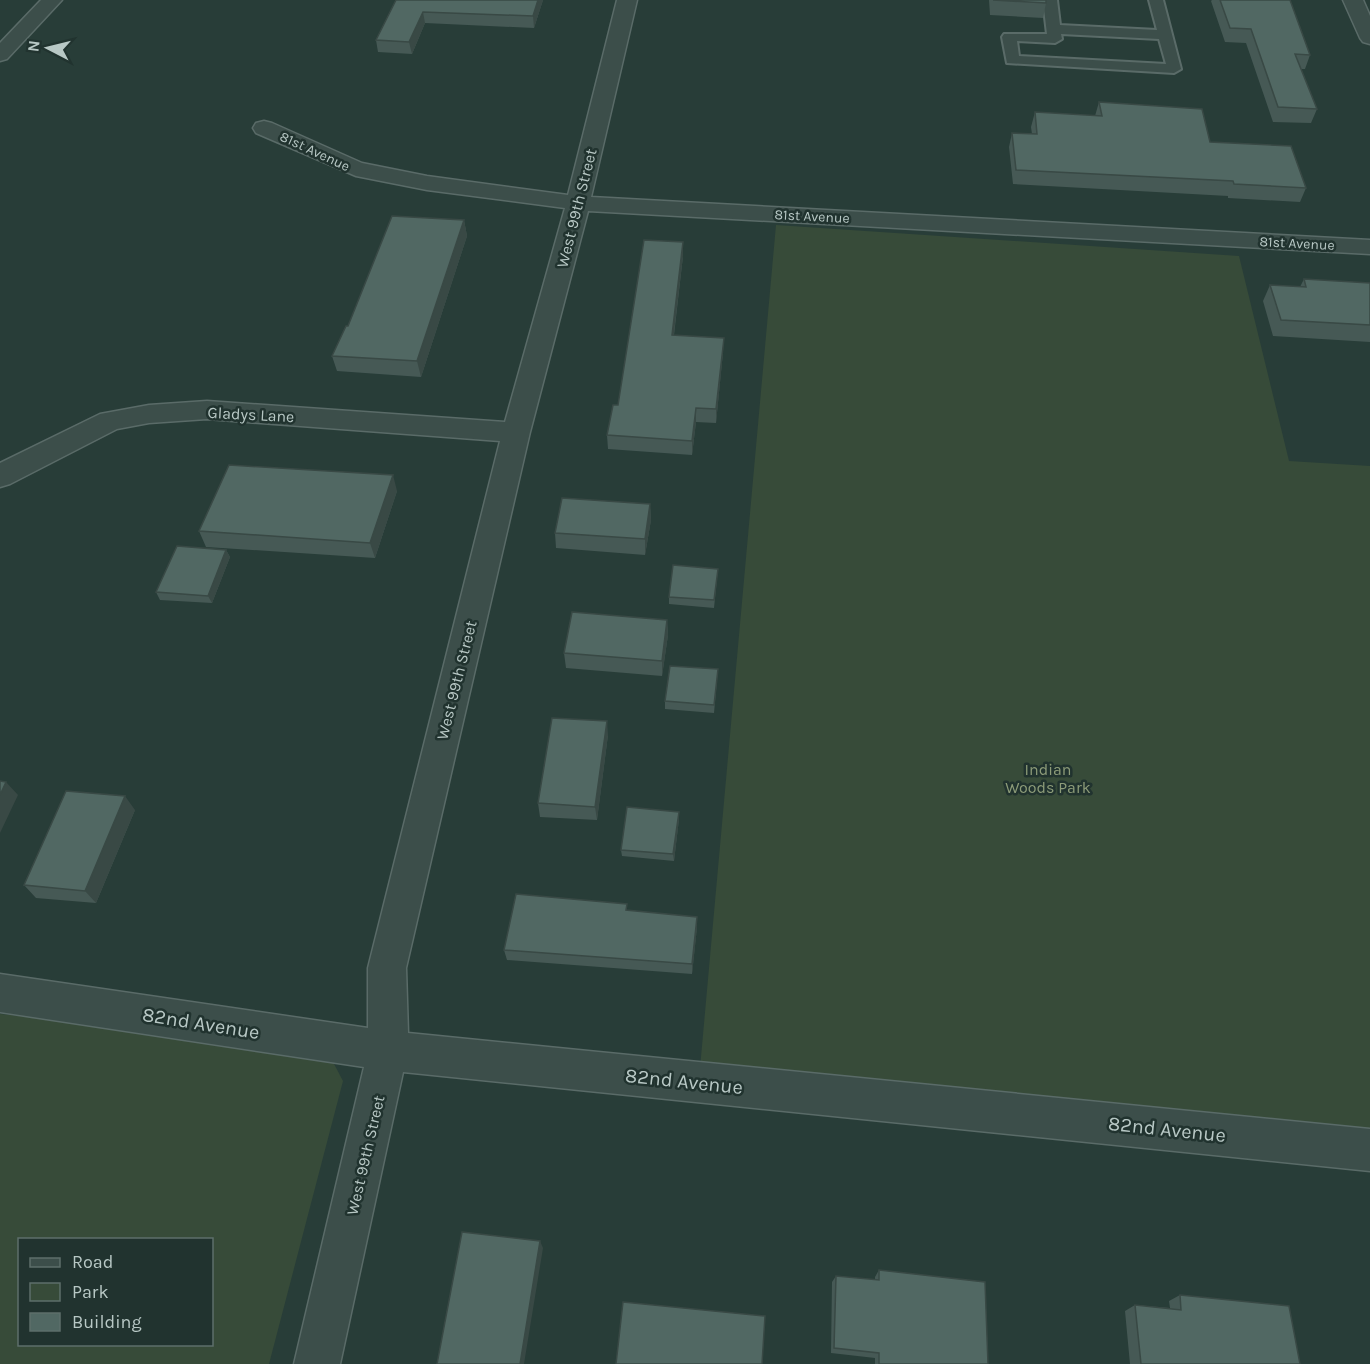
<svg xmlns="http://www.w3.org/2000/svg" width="1370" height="1364" viewBox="0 0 1370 1364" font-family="Karla,sans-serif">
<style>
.green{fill:#374b39;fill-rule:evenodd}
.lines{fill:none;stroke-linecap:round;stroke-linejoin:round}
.service-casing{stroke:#5a6b68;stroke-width:4}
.minor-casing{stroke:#5a6b68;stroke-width:3}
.service{fill:#3c4e4a;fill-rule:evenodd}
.minor{fill:#3c4e4a;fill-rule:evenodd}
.wall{fill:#465955}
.shaded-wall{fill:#394945}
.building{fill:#516863;stroke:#394945;stroke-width:1.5}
.labels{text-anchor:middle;stroke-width:5;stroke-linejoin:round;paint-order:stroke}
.far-street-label{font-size:14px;fill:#b8c8c5;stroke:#21332f}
.street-label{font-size:16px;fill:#b8c8c5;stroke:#21332f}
.park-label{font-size:16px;fill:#8d9c79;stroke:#21332f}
.near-street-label{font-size:20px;fill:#b8c8c5;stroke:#21332f}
</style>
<rect width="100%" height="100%" fill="#283d38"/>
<path class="green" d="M 776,225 L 1239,256 L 1289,461 L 1370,466 L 1370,1132 L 700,1068 Z
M 0,1014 L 263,1040 L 333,1062 L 343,1081 L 269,1364 L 0,1364 ZM 20,1240 L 212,1240 L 212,1344 L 20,1344 Z"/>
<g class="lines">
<g class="service-casing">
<path id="service" d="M 1043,0 L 1057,0 L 1060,25 L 1157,30 L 1149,0 L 1163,0 L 1181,69 L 1174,73 L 1007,63 L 1002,37 L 1004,34 L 1047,34 ZM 1061,34 L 1159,39 L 1166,64 L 1019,56 L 1017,41 L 1055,43 L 1062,39 Z"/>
</g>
<g class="minor-casing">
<path id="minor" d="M 41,0 L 62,0 L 7,59 L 0,61 L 0,43 Z
M 617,0 L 637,0 L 591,197 L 1370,240 L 1370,254 L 588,211 L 530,432 L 406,968 L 408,1033 L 1370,1129 L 1370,1171 L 403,1072 L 340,1364 L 294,1364 L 364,1067 L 0,1012 L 0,974 L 368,1028 L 368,968 L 500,441 L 207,419 L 149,423 L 117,429 L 10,484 L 0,487 L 0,463 L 100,414 L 149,405 L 207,401 L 505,422 L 565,208 L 427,190 L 356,176 L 256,133 L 253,128 L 256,123 L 264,121 L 272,123 L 362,163 L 427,176 L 568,195 Z
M 1343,0 L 1363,0 L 1370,16 L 1370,44 L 1363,42 L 1360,38 Z"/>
</g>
<use href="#service" class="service"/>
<use href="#minor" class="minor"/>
</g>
<path class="wall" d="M 396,0 L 543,0 L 534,28 L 425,23 L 412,54 L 378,52 L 376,40 Z
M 989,0 L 1046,0 L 1046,3 L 1043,18 L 990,15 Z
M 1212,0 L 1290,0 L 1310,55 L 1305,69 L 1301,69 L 1317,109 L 1311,123 L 1273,122 L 1246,43 L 1225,42 L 1211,1 Z
M 1099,102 L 1210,142 L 1306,188 L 1300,202 L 1228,198 L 1228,196 L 1013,184 L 1009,147 L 1012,133 L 1032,134 L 1031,127 L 1035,112 L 1095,116 Z
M 464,220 L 467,236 L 421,377 L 337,371 L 332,356 L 348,326 Z
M 683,256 L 674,335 L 723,352 L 716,423 L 696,422 L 692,455 L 608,449 L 607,435 L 618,405 Z
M 1304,279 L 1370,283 L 1370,342 L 1273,336 L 1263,301 L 1270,285 L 1300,287 Z
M 397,491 L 375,558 L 206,547 L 199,531 Z
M 650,504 L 651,520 L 645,555 L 556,548 L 555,533 Z
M 226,550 L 230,557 L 212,603 L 160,600 L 156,592 Z
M 718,569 L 714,608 L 669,604 L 669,597 Z
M 667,620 L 668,635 L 662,676 L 566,668 L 564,653 Z
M 718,669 L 714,713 L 665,709 L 665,701 Z
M 608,735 L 597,820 L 540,817 L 538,803 Z
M 135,810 L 96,903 L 36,898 L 24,885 Z
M 679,812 L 679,819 L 674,861 L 622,856 L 621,850 Z
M 627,904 L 627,910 L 697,917 L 697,927 L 692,974 L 507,960 L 504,950 Z
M 879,1270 L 988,1364 L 875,1364 L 875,1358 L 831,1353 L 832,1282 L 836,1276 L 875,1280 L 875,1277 Z
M 1180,1295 L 1300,1364 L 1130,1364 L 1125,1311 L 1135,1305 L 1170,1308 L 1169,1301 Z"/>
<path class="shaded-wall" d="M 538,0 L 543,0 L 534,28 L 533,16 Z
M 423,12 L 425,23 L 412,54 L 409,42 Z
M 464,220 L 467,236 L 421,377 L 417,361 Z
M 683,242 L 683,256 L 672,349 L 672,335 Z
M 724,338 L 723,352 L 716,423 L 716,409 Z
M 696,408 L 696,422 L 692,455 L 692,441 Z
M 393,475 L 397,491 L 375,558 L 370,543 Z
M 650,504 L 651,520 L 645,555 L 645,539 Z
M 226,550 L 230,557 L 212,603 L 208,596 Z
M 667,620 L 668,635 L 662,676 L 662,661 Z
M 607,721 L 608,735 L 597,820 L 595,807 Z
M 6,782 L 18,795 L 0,833 L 0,795 Z
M 125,796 L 135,810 L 96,903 L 85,891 Z
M 679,812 L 679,819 L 674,861 L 673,854 Z
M 697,917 L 697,927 L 692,974 L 692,964 Z
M 540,1241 L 543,1248 L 524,1364 L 520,1364 Z"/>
<path class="building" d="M 396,0 L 538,0 L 533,16 L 423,12 L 409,42 L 376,40 Z
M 993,0 L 1046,0 L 1046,3 Z
M 1220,0 L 1290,0 L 1310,55 L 1295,54 L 1317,109 L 1278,107 L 1251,29 L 1230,28 Z
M 1099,102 L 1202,109 L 1210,142 L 1291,146 L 1306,188 L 1234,184 L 1233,181 L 1016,170 L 1012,133 L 1037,134 L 1035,112 L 1102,116 Z
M 392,216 L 464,220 L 417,361 L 332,356 L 346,326 L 348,326 Z
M 644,240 L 683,242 L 672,335 L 724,338 L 716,409 L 696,408 L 692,441 L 607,435 L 613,405 L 618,405 Z
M 1304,279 L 1370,283 L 1370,325 L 1281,320 L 1270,285 L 1306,287 Z
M 229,465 L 393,475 L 370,543 L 199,531 Z
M 562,498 L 650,504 L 645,539 L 555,533 Z
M 177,546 L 226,550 L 208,596 L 156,592 Z
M 673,565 L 718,569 L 714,600 L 669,597 Z
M 572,612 L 667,620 L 662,661 L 564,653 Z
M 670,666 L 718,669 L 714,705 L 665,701 Z
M 552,718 L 607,721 L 595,807 L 538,803 Z
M 0,781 L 6,782 L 0,795 Z
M 66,791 L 125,796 L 85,891 L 24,885 Z
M 627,807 L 679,812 L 673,854 L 621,850 Z
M 516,894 L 627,904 L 626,910 L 697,917 L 692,964 L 504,950 Z
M 462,1232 L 540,1241 L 520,1364 L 437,1364 Z
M 879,1270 L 985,1282 L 988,1364 L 879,1364 L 879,1353 L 834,1348 L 836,1276 L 879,1280 Z
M 1180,1295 L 1289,1306 L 1300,1364 L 1141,1364 L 1135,1305 L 1181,1310 Z
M 623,1302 L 765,1316 L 762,1364 L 616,1364 Z"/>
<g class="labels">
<g class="far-street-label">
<text transform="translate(315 151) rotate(25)" y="5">81st Avenue</text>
<text transform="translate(812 216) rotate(3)" y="5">81st Avenue</text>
<text transform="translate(1297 243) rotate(3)" y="5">81st Avenue</text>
</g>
<g class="street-label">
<text transform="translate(576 208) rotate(-76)" y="6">West 99th Street</text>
<text transform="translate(251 414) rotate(3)" y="6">Gladys Lane</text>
<text transform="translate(456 680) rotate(-76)" y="6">West 99th Street</text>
<text transform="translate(365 1155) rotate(-77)" y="6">West 99th Street</text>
</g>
<g class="park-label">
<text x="1048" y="775">Indian<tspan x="1048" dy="18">Woods Park</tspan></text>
</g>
<g class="near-street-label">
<text transform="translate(201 1023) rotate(9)" y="7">82nd Avenue</text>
<text transform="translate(684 1081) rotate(6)" y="7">82nd Avenue</text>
<text transform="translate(1167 1129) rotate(6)" y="7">82nd Avenue</text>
</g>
</g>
<rect x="18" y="1238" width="195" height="108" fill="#21332f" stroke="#5d6f6b" stroke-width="1.5"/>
<rect x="30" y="1258" width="30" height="9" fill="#3c4e4a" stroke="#5d6f6b" stroke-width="1.5"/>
<text x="72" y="1268" font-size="18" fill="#b8c8c5">Road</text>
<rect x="30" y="1283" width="30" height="18" fill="#374b39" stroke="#5d6f6b" stroke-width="1.5"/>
<text x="72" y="1298" font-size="18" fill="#b8c8c5">Park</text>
<rect x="30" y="1313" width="30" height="18" fill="#516863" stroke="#5d6f6b" stroke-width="1.5"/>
<text x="72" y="1328" font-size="18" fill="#b8c8c5">Building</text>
<g transform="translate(48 48) rotate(277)" stroke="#21332f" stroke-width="4.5" paint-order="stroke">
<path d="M0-4.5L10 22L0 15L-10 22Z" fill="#b8c8c5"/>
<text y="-9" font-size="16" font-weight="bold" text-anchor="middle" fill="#b8c8c5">N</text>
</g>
</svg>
